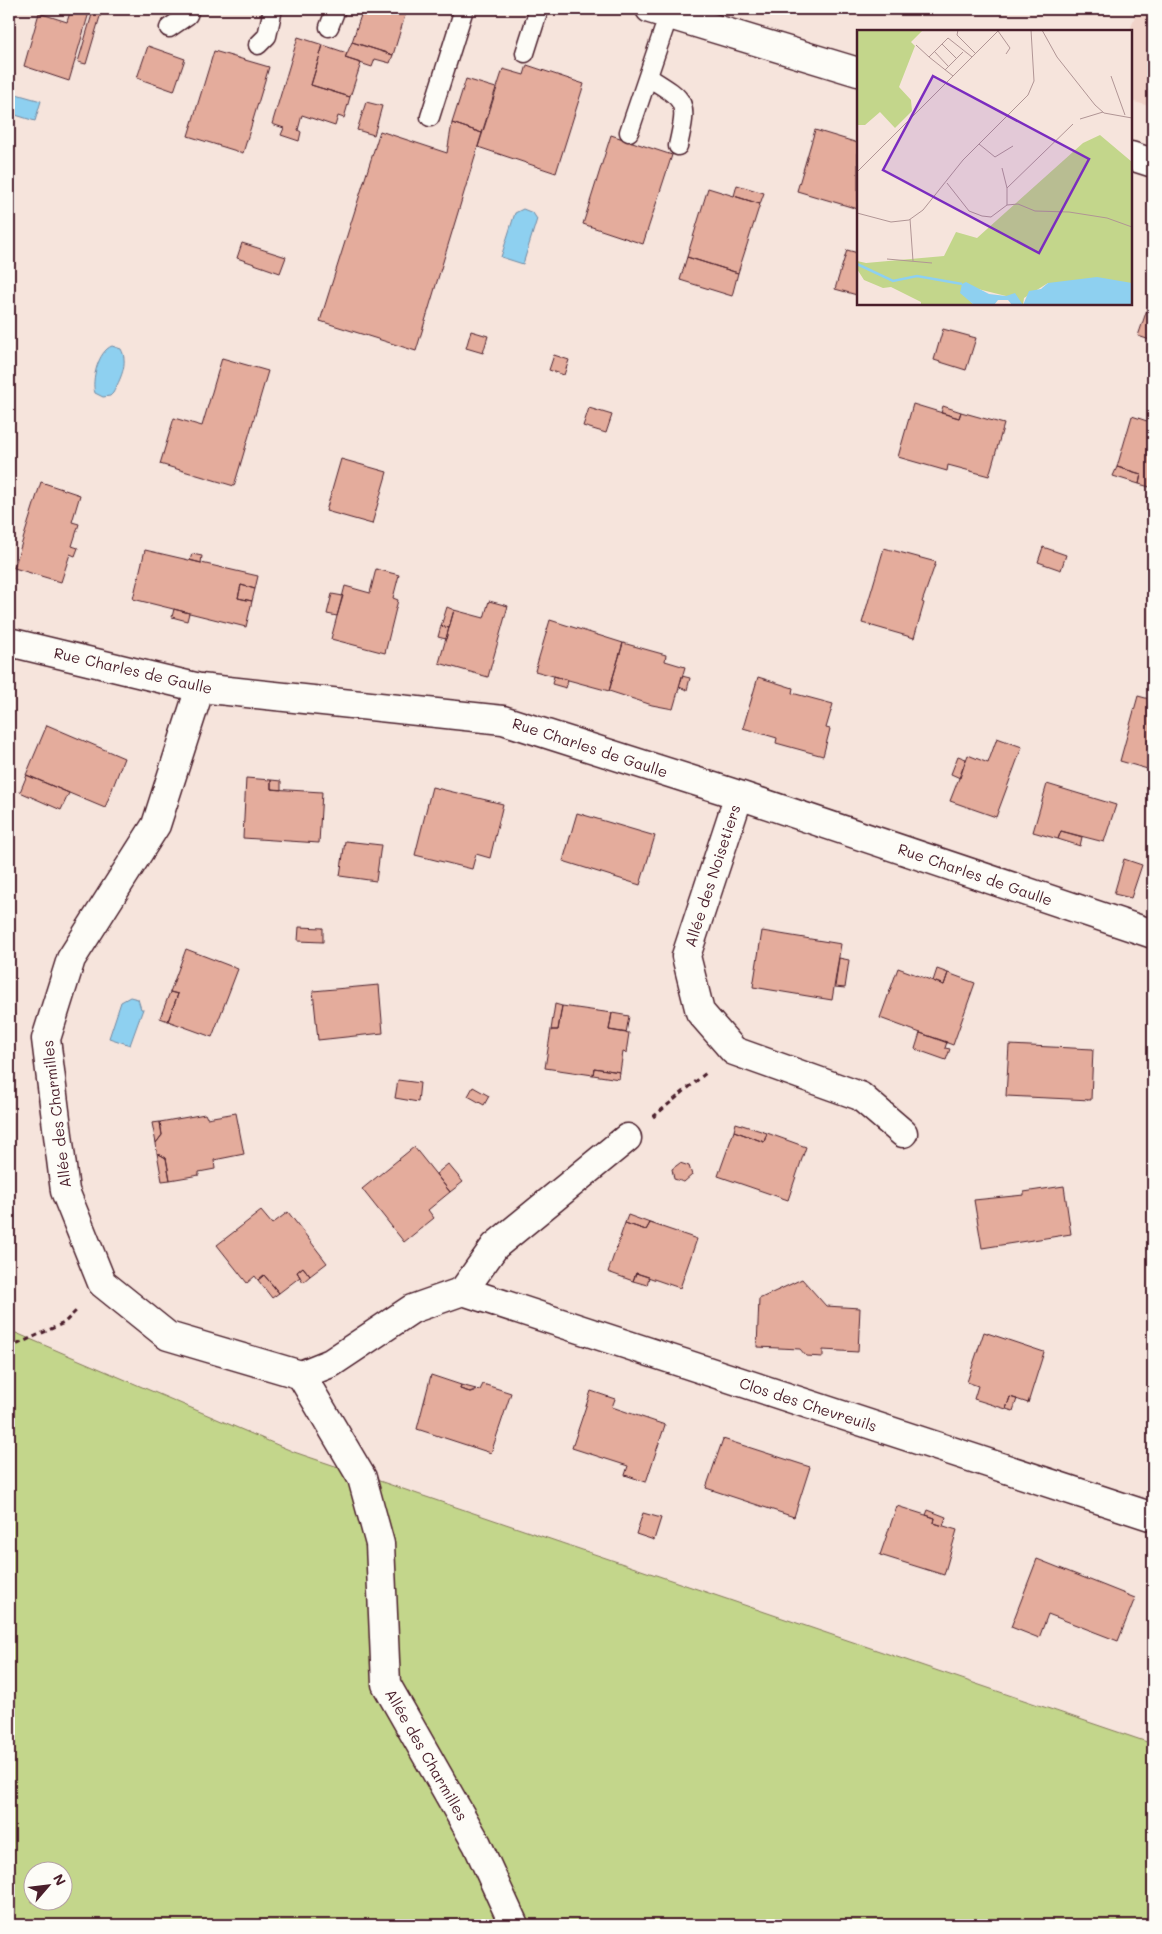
<svg xmlns="http://www.w3.org/2000/svg" width="1162" height="1934" viewBox="0 0 1162 1934" font-family="Mali,sans-serif">
<style>
.built{fill:#f1d3c9}
.green{fill:#c3d68b;stroke:#867a5b;fill-rule:evenodd}
.water{fill:#8ed0f0;stroke:#7389a1}
.building{fill:#e4ac9c;stroke:#4a1f2b}
.lines{fill:none;stroke-linecap:round;stroke-linejoin:round}
.lane-casing{stroke:#4a1f2b;stroke-width:21}
.street-casing{stroke:#4a1f2b;stroke-width:31}
.secondary-casing{stroke:#4a1f2b;stroke-width:31}
.path{stroke:#4a1f2b;stroke-width:3;stroke-dasharray:5 4;stroke-linecap:butt}
.lane{stroke:#fdfcf7;stroke-width:18}
.street{stroke:#fdfcf7;stroke-width:28}
.secondary{stroke:#fdfcf7;stroke-width:28}
.labels{text-anchor:middle;stroke-width:4.5;stroke-linejoin:round;paint-order:stroke}
.street-label{font-size:15px;fill:#4a1f2b;stroke:#fdfcf7}
.inset-river{fill:none;stroke:#8ed0f0;stroke-width:2.5}
.inset-road{fill:none;stroke:#b19595;stroke-width:1}
.view{fill:#7b2cbf;fill-opacity:0.15;stroke:#7b2cbf;stroke-width:2.5}
.inset-edge{fill:none;stroke:#4a1f2b;stroke-width:2.5}
</style>
<rect width="100%" height="100%" fill="#f6e4dc"/>
<filter id="ink" filterUnits="userSpaceOnUse"><feTurbulence type="fractalNoise" baseFrequency=".02" numOctaves="2"/><feDisplacementMap in="SourceGraphic" scale="10" xChannelSelector="R" yChannelSelector="G"/><feConvolveMatrix kernelMatrix="1 2 1 2 8 2 1 2 1" color-interpolation-filters="sRGB"/></filter>
<g filter="url(#ink)">
<path class="built" d="M 1137,9 L 1153,9 L 1153,107 L 1131,101 L 1130,31 Z"/>
<path class="green" d="M 9,1330 L 294,1452 L 1153,1744 L 1153,1925 L 9,1925 ZM 32,1872 L 62,1872 L 62,1902 L 32,1902 Z"/>
<path class="water" d="M 9,92 L 41,101 L 35,121 L 9,113 Z
M 523,209 L 533,213 L 537,219 L 523,264 L 501,257 L 515,213 Z
M 112,346 L 121,349 C 129,363 120,380 113,393 L 110,396 L 103,397 L 95,393 C 91,381 98,351 112,346 Z
M 130,997 L 138,999 L 141,1009 L 143,1009 L 130,1045 L 109,1038 L 121,1002 Z"/>
<path class="building" d="M 71,9 L 90,9 L 69,81 L 24,66 L 39,13 L 67,22 Z
M 363,9 L 407,9 L 393,55 L 352,42 Z
M 93,11 L 101,13 L 86,64 L 78,62 Z
M 298,37 L 323,45 L 311,85 L 350,97 L 344,118 L 338,116 L 335,126 L 302,115 L 298,130 L 301,132 L 299,141 L 281,135 L 284,128 L 272,124 Z
M 352,42 L 393,55 L 390,63 L 375,59 L 372,67 L 345,58 Z
M 323,45 L 347,53 L 345,58 L 361,63 L 350,97 L 311,85 Z
M 148,46 L 185,59 L 174,91 L 137,78 Z
M 214,51 L 269,67 L 243,153 L 188,136 Z
M 527,65 L 584,84 L 556,173 L 478,147 L 503,69 L 524,75 Z
M 466,79 L 496,88 L 482,133 L 452,123 Z
M 366,102 L 382,106 L 374,135 L 357,130 Z
M 452,123 L 482,133 L 416,351 L 320,321 L 380,131 L 447,153 Z
M 815,130 L 858,143 L 858,209 L 797,191 Z
M 611,135 L 672,155 L 643,244 L 583,224 Z
M 737,185 L 764,193 L 760,204 L 734,196 Z
M 708,188 L 760,204 L 738,273 L 687,257 Z
M 242,243 L 286,257 L 280,273 L 237,258 Z
M 847,250 L 858,253 L 857,295 L 835,289 Z
M 687,257 L 738,273 L 732,296 L 680,280 Z
M 1153,292 L 1153,341 L 1138,336 Z
M 943,329 L 976,338 L 966,370 L 934,360 Z
M 471,331 L 488,336 L 483,353 L 466,348 Z
M 554,355 L 569,360 L 564,375 L 549,370 Z
M 222,358 L 268,371 L 234,486 L 160,464 L 174,418 L 202,426 Z
M 913,404 L 959,418 L 961,412 L 1004,424 L 989,476 L 948,465 L 947,471 L 898,457 Z
M 943,406 L 961,412 L 959,418 L 941,413 Z
M 589,408 L 612,415 L 606,433 L 583,426 Z
M 1132,416 L 1153,423 L 1153,488 L 1139,484 L 1141,474 L 1117,467 Z
M 341,459 L 387,472 L 372,524 L 326,511 Z
M 1117,467 L 1141,474 L 1139,484 L 1113,476 Z
M 41,482 L 80,495 L 72,522 L 79,524 L 72,546 L 78,548 L 75,556 L 70,554 L 61,582 L 14,568 Z
M 1043,547 L 1066,555 L 1061,570 L 1038,562 Z
M 884,548 L 936,562 L 922,602 L 924,603 L 914,638 L 862,623 Z
M 145,550 L 258,576 L 255,589 L 241,585 L 238,598 L 252,601 L 246,627 L 133,599 Z
M 192,554 L 202,556 L 201,563 L 190,560 Z
M 376,569 L 399,575 L 393,598 L 398,600 L 385,653 L 331,639 L 345,586 L 370,593 Z
M 241,585 L 255,589 L 252,601 L 238,598 Z
M 332,594 L 343,596 L 337,616 L 327,614 Z
M 489,601 L 508,606 L 488,677 L 439,663 L 454,610 L 484,618 Z
M 447,607 L 454,610 L 449,628 L 441,626 Z
M 174,609 L 189,613 L 187,621 L 172,617 Z
M 550,620 L 623,643 L 609,691 L 535,671 Z
M 441,626 L 449,628 L 446,639 L 438,637 Z
M 623,643 L 666,655 L 665,661 L 685,667 L 673,709 L 652,705 L 609,691 Z
M 554,676 L 568,680 L 566,688 L 552,684 Z
M 682,676 L 690,678 L 687,690 L 679,687 Z
M 758,677 L 793,688 L 792,693 L 833,704 L 826,728 L 830,729 L 823,756 L 776,743 L 777,738 L 743,728 Z
M 1138,696 L 1153,700 L 1153,762 L 1151,770 L 1120,761 Z
M 47,725 L 124,758 L 105,808 L 26,775 Z
M 997,738 L 1022,747 L 996,817 L 950,801 L 968,755 L 988,763 Z
M 958,756 L 966,759 L 960,778 L 951,774 Z
M 27,775 L 69,793 L 61,810 L 20,792 Z
M 246,778 L 271,780 L 271,789 L 322,792 L 319,843 L 243,838 Z
M 271,780 L 281,781 L 281,790 L 271,789 Z
M 1047,784 L 1116,805 L 1104,842 L 1061,831 L 1058,839 L 1033,832 Z
M 432,787 L 503,804 L 490,858 L 476,854 L 472,869 L 415,855 Z
M 577,813 L 655,836 L 640,885 L 563,861 Z
M 1061,831 L 1082,837 L 1080,846 L 1058,839 Z
M 345,841 L 381,845 L 376,881 L 340,876 Z
M 1124,859 L 1142,865 L 1131,898 L 1114,894 Z
M 299,927 L 323,928 L 323,942 L 298,941 Z
M 762,931 L 841,944 L 832,1000 L 753,987 Z
M 186,949 L 238,969 L 212,1037 L 168,1021 L 178,994 L 170,992 Z
M 839,958 L 849,960 L 845,988 L 835,987 Z
M 898,968 L 944,985 L 948,973 L 975,983 L 953,1045 L 880,1018 Z
M 937,969 L 948,973 L 944,985 L 933,981 Z
M 379,985 L 383,1033 L 318,1040 L 313,991 Z
M 170,992 L 178,994 L 168,1021 L 160,1018 Z
M 555,1004 L 562,1006 L 558,1030 L 551,1030 Z
M 562,1006 L 612,1013 L 609,1030 L 629,1033 L 626,1053 L 623,1052 L 620,1072 L 594,1068 L 593,1075 L 545,1068 L 551,1030 L 558,1030 Z
M 612,1013 L 629,1016 L 626,1033 L 609,1030 Z
M 920,1033 L 947,1042 L 945,1048 L 950,1049 L 946,1060 L 915,1049 Z
M 1009,1045 L 1093,1049 L 1091,1100 L 1006,1096 Z
M 594,1068 L 620,1072 L 619,1079 L 593,1075 Z
M 398,1080 L 420,1083 L 418,1102 L 395,1098 Z
M 473,1087 L 489,1096 L 484,1105 L 468,1096 Z
M 236,1113 L 244,1154 L 214,1160 L 215,1169 L 199,1172 L 199,1175 L 170,1180 L 166,1158 L 157,1153 L 156,1143 L 162,1135 L 160,1122 L 205,1114 L 207,1118 Z
M 160,1122 L 162,1135 L 156,1143 L 152,1123 Z
M 736,1123 L 767,1133 L 764,1142 L 734,1131 Z
M 734,1131 L 764,1142 L 767,1133 L 806,1147 L 788,1200 L 718,1176 Z
M 414,1147 L 450,1192 L 428,1210 L 434,1218 L 404,1242 L 362,1189 Z
M 157,1153 L 166,1158 L 170,1180 L 162,1181 Z
M 680,1163 L 689,1166 L 692,1175 L 684,1182 L 674,1179 L 672,1169 Z
M 448,1164 L 463,1182 L 450,1192 L 436,1174 Z
M 1064,1186 L 1071,1234 L 982,1248 L 974,1200 L 1024,1195 L 1024,1192 Z
M 261,1211 L 272,1224 L 288,1212 L 327,1263 L 310,1276 L 303,1267 L 297,1272 L 300,1277 L 279,1293 L 264,1275 L 258,1280 L 255,1276 L 247,1283 L 217,1245 Z
M 628,1215 L 650,1223 L 646,1230 L 625,1223 Z
M 625,1223 L 646,1230 L 650,1223 L 697,1239 L 680,1288 L 636,1273 L 633,1281 L 608,1272 Z
M 303,1267 L 310,1276 L 303,1282 L 297,1272 Z
M 636,1273 L 649,1277 L 647,1285 L 633,1281 Z
M 264,1275 L 279,1293 L 272,1298 L 258,1280 Z
M 802,1279 L 826,1306 L 860,1308 L 858,1352 L 823,1350 L 823,1357 L 806,1356 L 800,1349 L 757,1347 L 759,1299 Z
M 984,1332 L 1044,1352 L 1028,1403 L 1010,1397 L 1006,1409 L 974,1399 L 978,1386 L 967,1382 Z
M 431,1375 L 461,1385 L 460,1389 L 470,1392 L 480,1390 L 483,1384 L 511,1393 L 491,1453 L 417,1429 Z
M 461,1385 L 476,1389 L 470,1392 L 460,1389 Z
M 591,1391 L 615,1399 L 612,1407 L 665,1425 L 646,1482 L 625,1475 L 628,1466 L 572,1448 Z
M 1010,1397 L 1017,1399 L 1013,1411 L 1006,1409 Z
M 723,1439 L 810,1467 L 794,1517 L 706,1488 Z
M 897,1506 L 935,1518 L 934,1523 L 957,1530 L 944,1575 L 880,1555 Z
M 928,1510 L 946,1517 L 943,1526 L 934,1523 L 935,1518 L 926,1515 Z
M 643,1513 L 661,1518 L 654,1540 L 636,1534 Z
M 1037,1559 L 1135,1598 L 1118,1641 L 1048,1614 L 1039,1638 L 1011,1627 Z"/>
<g class="lines">
<g class="lane-casing">
<path id="lane" d="M 329,27 L 336,9
M 169,28 L 188,15 L 190,9
M 258,45 L 267,36 L 273,9
M 525,53 L 539,9
M 648,77 C 687,101 688,101 678,146
M 430,117 L 464,9
M 629,132 L 669,14"/>
</g>
<g class="street-casing">
<path id="street" d="M 9,642 L 200,688 L 503,720 L 739,795 L 1153,934
M 200,688 L 156,825 L 71,959 L 46,1039 L 65,1191 L 102,1283 L 168,1336 L 301,1375 L 362,1478 L 380,1544 L 386,1684 L 477,1844 L 514,1925
M 739,795 L 686,956 L 700,1012 L 734,1051 L 860,1096 L 903,1133
M 463,1291 L 495,1246 L 627,1138
M 301,1375 L 331,1363 L 412,1309 L 463,1291 L 1153,1517"/>
</g>
<g class="secondary-casing">
<path id="secondary" d="M 650,9 L 858,72
M 1131,156 L 1153,163"/>
</g>
<path class="path" d="M 653,1117 L 706,1073
M 9,1348 L 64,1323 L 78,1309"/>
<use href="#lane" class="lane"/>
<use href="#street" class="street"/>
<use href="#secondary" class="secondary"/>
</g>
</g>
<g class="labels">
<g class="street-label">
<text transform="translate(133 671) rotate(13)" y="5">Rue Charles de Gaulle</text>
<text transform="translate(590 748) rotate(18)" y="5">Rue Charles de Gaulle</text>
<text transform="translate(975 875) rotate(19)" y="5">Rue Charles de Gaulle</text>
<text transform="translate(713 876) rotate(-72)" y="5">Allée des Noisetiers</text>
<text transform="translate(57 1114) rotate(-97)" y="5">Allée des Charmilles</text>
<text transform="translate(808 1405) rotate(18)" y="5">Clos des Chevreuils</text>
<text transform="translate(426 1755) rotate(60)" y="5">Allée des Charmilles</text>
</g>
</g>
<g transform="translate(857 30)">
<rect width="275" height="275" fill="#f6e4dc"/>
<path d="M 0,0 L 66,0 L 54,12 L 58,16 L 42,57 L 54,70 L 55,81 L 38,98 L 23,82 L 8,95 L 0,95 ZM 243,105 L 275,132 L 275,253 L 191,253 L 167,268 L 166,275 L 149,266 L 121,259 L 108,266 L 117,275 L 64,275 L 64,272 L 34,257 L 26,258 L 7,250 L 0,239 L 0,231 L 9,233 L 87,226 L 99,202 L 120,208 L 226,113 Z" fill="#c3d68b"/>
<path d="M 240,247 L 275,253 L 275,275 L 155,275 L 151,270 L 141,270 L 137,275 L 117,275 L 103,263 L 105,254 L 109,252 L 132,264 L 149,266 L 158,263 L 166,275 L 172,261 L 184,259 L 191,253 Z" fill="#8ed0f0"/>
<path class="inset-river" d="M 0,234 L 36,251 L 60,246 L 105,254"/>
<path class="inset-road" d="M 101,0 L 100,5 L 119,24M 185,0 L 200,27 L 238,75 L 247,83 L 275,88M 141,1 L 153,18 L 149,24M 85,14 L 99,28M 59,15 L 72,27M 77,21 L 91,36M 88,40 L 106,22M 96,46 L 72,27 L 91,8 L 115,27M 254,46 L 268,85M 223,89 L 246,82M 122,114 L 138,127 L 156,116M 145,138 L 150,158M 0,142 L 142,0M 90,153 L 112,181 L 125,186 L 134,187 L 150,175 L 161,174 L 178,181 L 212,182 L 250,188 L 275,197M 150,175 L 150,158 L 216,94M 0,183 L 34,192 L 52,190 L 66,180 L 106,130 L 171,65 L 177,51 L 174,0M 53,189 L 56,231M 30,229 L 75,233"/>
<path class="view" d="M 76,46 L 232,129 L 182,223 L 26,140 Z"/>
<rect width="275" height="275" class="inset-edge"/>
</g>
<rect width="1162" height="1934" fill="none" stroke="#fdfcf7" stroke-width="30"/>
<rect x="15" y="15" width="1132" height="1904" fill="none" stroke="#4a1f2b" stroke-width="2" filter="url(#ink)"/>
<g transform="translate(48 1886) rotate(62)"><circle r="24" fill="#fdfcf7" stroke="#b5a4a5"/>
<path d="M0-4L9 19L0 12L-9 19Z" fill="#4a1f2b"/>
<text y="-8" font-size="14" font-weight="bold" text-anchor="middle" fill="#4a1f2b">N</text>
</g>
</svg>
